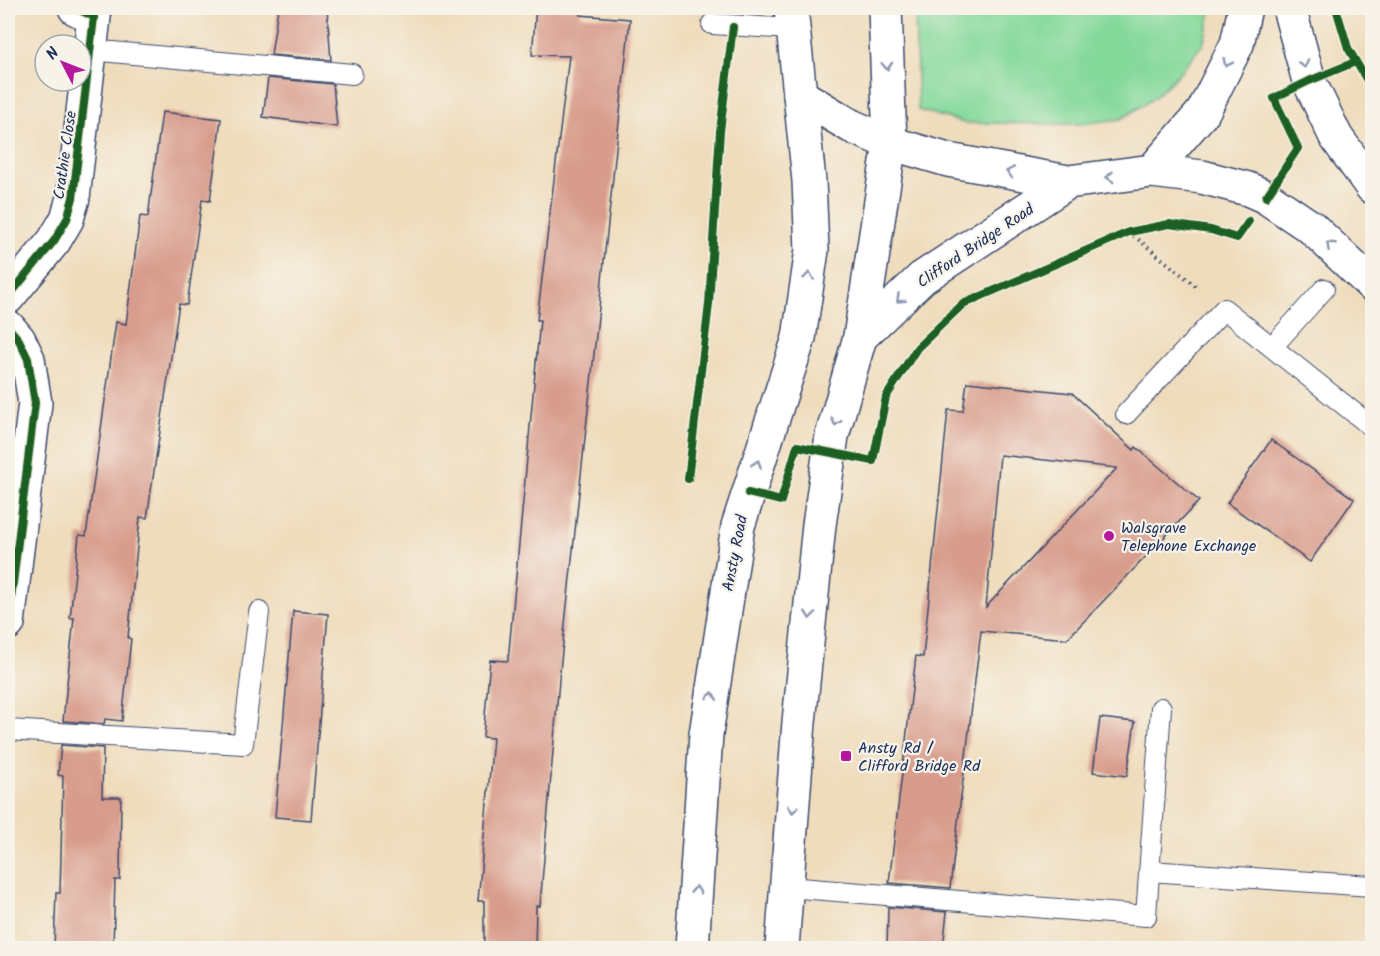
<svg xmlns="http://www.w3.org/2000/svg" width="1380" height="956" viewBox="0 0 1380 956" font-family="Kalam,sans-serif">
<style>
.green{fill:#84d99b;stroke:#50847c;stroke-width:1.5}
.building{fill:#d89c8c;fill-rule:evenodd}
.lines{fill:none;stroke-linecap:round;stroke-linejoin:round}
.lane-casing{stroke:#3b496c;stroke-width:22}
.street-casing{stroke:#3b496c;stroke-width:36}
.secondary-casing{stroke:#3b496c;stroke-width:36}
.highway-casing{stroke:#3b496c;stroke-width:36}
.path{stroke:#3b496c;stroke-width:4;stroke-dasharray:1.5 4.5;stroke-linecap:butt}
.lane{stroke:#fff;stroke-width:20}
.street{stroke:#fff;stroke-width:33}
.secondary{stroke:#fff;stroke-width:33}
.highway{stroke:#fff;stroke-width:33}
.cycleway-casing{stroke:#f7f3e8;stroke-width:11}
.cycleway{stroke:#1b5e20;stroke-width:8}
.oneway{stroke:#8d97ae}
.poi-dot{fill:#b5179e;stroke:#f7f3e8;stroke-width:2}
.labels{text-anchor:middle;stroke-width:4.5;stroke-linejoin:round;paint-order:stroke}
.street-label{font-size:16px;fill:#1b2f5e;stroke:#f7f3e8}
.poi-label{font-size:16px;fill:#1b2f5e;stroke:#f7f3e8;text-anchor:start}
</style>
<rect width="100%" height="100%" fill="#f7f3e8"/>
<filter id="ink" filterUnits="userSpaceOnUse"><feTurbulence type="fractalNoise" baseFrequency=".0167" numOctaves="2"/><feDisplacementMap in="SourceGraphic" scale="12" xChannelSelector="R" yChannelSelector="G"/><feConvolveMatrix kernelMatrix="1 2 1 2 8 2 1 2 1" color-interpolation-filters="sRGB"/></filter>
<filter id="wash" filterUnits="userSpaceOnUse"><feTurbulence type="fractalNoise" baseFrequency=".008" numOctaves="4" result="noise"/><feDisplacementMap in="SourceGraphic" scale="24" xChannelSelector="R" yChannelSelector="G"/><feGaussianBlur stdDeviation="1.35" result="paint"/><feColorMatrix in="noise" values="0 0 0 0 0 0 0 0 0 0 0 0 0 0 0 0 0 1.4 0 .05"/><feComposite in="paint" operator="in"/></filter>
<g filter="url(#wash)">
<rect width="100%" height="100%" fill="#efdcbc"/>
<path class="green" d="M 915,8 L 1212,8 L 1203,44 L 1179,73 L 1154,98 L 1121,119 L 1080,124 L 965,123 L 918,110 Z"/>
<g id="blocks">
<path class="building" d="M 278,8 L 327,8 L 331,60 L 271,55 Z
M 536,8 L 582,8 L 580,15 L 630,19 L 559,680 L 540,906 L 536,906 L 535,948 L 484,948 L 484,901 L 478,901 L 493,738 L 483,737 L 490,660 L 508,661 L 540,320 L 537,320 L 569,56 L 532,55 Z
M 268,78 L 333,84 L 337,127 L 263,117 Z
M 162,112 L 221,119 L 210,201 L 202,200 L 187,305 L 179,304 L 147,518 L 140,517 L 128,638 L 131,639 L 122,721 L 105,719 L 104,724 L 63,721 L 74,618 L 70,618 L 79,535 L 86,536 L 116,322 L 126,324 L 140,216 L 148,217 Z
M 967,382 L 1072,393 L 1134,450 L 1136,447 L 1199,501 L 1067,639 L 981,631 L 950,888 L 889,883 L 916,656 L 923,657 L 948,410 L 963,411 ZM 1000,455 L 1117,468 L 986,607 Z
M 1271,440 L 1354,499 L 1310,562 L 1227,503 Z
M 293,611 L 328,614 L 311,820 L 275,817 Z
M 1100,718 L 1135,722 L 1127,776 L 1093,772 Z
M 61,745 L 103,748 L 102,797 L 121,797 L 120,880 L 115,880 L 113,948 L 54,948 L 56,893 L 60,893 L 63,776 L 58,775 Z
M 888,907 L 947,912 L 943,948 L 887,948 Z"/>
</g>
</g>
<g filter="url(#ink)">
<use href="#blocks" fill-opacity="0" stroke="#3b496c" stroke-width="1.5"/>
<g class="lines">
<g class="lane-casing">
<path id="lane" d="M 712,24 L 792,29
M 90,50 L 352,74
M 1272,347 L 1324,289
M 1126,414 L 1224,309 L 1372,427
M 8,730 L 243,744 L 259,612
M 1149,871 L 1372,886
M 787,887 L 1146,916 L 1161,708"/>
</g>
<g class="street-casing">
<path id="street" d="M 8,297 L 54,241 L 67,219 L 73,198 L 94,17 L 75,8
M 8,327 L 19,340 L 28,359 L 35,403 L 8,623"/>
</g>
<g class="secondary-casing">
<path id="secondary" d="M 1289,8 L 1309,81 L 1336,137 L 1372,187
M 800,95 L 851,126 L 890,143 L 948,160 L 1068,182 L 1152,171 L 1202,177 L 1248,189 L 1266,197 L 1312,228 L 1372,285
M 1152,171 L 1203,112 L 1237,44 L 1245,8
M 860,337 L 922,278 L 1068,182"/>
</g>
<g class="highway-casing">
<path id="highway" d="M 692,948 L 706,734 L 738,526 L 799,338 L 812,250 L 809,181 L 791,8
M 782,948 L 799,722 L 819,525 L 832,436 L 860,337 L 890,143 L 885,8"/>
</g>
<path class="path" d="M 1129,232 L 1198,288"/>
<use href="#lane" class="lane"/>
<use href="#street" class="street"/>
<use href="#secondary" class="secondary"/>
<use href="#highway" class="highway"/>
<g class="cycleway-casing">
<path id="cycleway" d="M 1336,8 L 1348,48 L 1372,89
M 1266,197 L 1298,148 L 1274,98 L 1309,81 L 1355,62
M 8,297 L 54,241 L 67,219 L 73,198 L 94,17 L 75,8
M 8,327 L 19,340 L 28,359 L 35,403 L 8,623
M 688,479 L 709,304 L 720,131 L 733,27
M 748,493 L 781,501 L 797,446 L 873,461 L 886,397 L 917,348 L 963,304 L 1129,232 L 1169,224 L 1211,230 L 1237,238 L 1249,221"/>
</g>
<use href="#cycleway" class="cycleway"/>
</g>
<defs><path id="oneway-chevron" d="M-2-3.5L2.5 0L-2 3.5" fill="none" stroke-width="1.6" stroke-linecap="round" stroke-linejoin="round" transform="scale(1.5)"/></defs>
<g class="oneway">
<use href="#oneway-chevron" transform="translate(1227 63) rotate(116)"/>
<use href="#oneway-chevron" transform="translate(1304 64) rotate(76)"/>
<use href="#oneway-chevron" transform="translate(887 66) rotate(88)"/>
<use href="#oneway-chevron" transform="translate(1010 172) rotate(-169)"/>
<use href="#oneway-chevron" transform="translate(1110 177) rotate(176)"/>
<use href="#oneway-chevron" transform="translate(1330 245) rotate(-137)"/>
<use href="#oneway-chevron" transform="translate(809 276) rotate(-83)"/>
<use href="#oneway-chevron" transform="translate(900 299) rotate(137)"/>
<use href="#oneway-chevron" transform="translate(836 422) rotate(106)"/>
<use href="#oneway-chevron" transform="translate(757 464) rotate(-72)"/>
<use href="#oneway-chevron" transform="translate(810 615) rotate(96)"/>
<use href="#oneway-chevron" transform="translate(712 696) rotate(-82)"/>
<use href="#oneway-chevron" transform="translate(793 809) rotate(94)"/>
<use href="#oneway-chevron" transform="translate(696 890) rotate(-86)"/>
</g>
</g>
<g class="poi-dot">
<circle cx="1109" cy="536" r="6"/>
<rect x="840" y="750" width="12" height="12" rx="3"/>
</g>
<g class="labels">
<g class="street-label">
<text transform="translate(64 155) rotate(-82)" y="6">Crathie Close</text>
<text transform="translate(975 245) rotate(-34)" y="6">Clifford Bridge Road</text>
<text transform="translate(734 553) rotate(-79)" y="6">Ansty Road</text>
</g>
<g class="poi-label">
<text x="1121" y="533">Walsgrave<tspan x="1121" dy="18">Telephone Exchange</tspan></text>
<text x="858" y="753">Ansty Rd /<tspan x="858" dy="18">Clifford Bridge Rd</tspan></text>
</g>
</g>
<rect width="1380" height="956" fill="none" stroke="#f7f3e8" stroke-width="30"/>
<g transform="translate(63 63) rotate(312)"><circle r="28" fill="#f7f3e8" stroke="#9fa5b1" stroke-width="1.5"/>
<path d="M0-4.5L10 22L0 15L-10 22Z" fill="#b5179e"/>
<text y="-9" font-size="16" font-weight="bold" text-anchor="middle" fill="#1b2f5e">N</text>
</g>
</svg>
